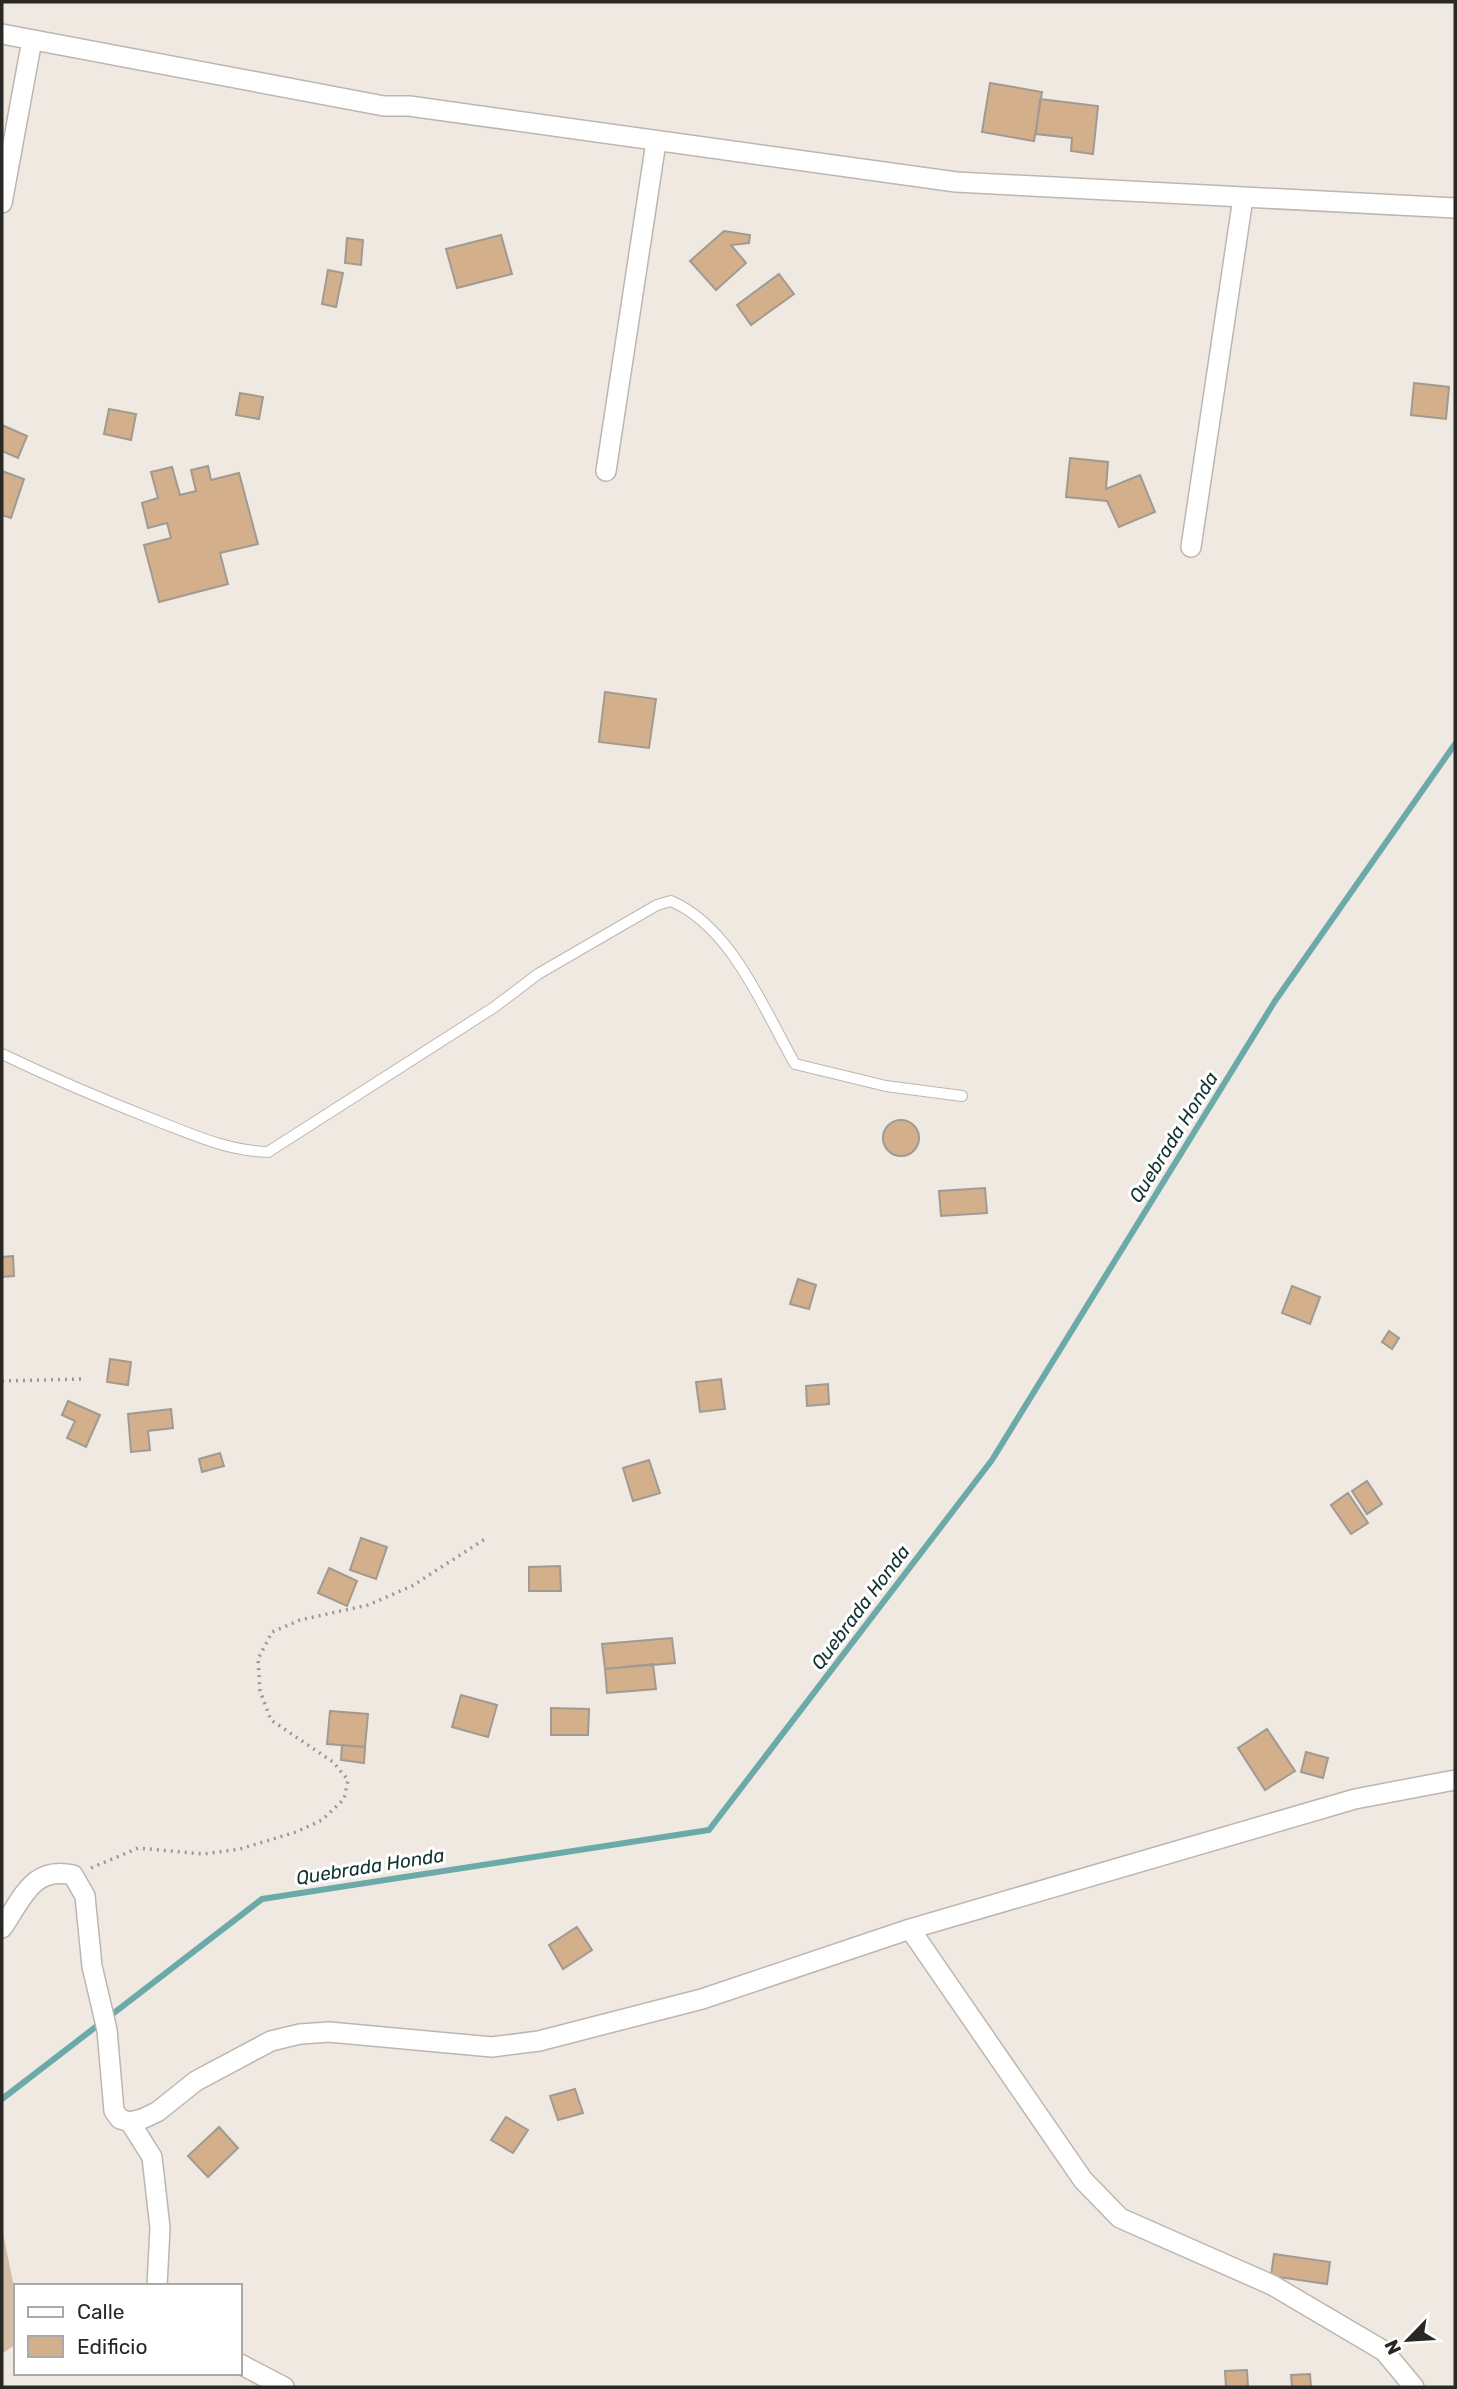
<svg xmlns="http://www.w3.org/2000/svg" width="1457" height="2389" viewBox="0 0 1457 2389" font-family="Rubik,sans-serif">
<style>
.green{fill:#d3bda6}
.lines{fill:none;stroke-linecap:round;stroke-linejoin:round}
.stream{stroke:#6caaa9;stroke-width:6}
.building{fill:#d3af8b;stroke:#a09a93;stroke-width:2}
.service-casing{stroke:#bdb6b0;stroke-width:12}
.minor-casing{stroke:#bdb6b0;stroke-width:22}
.path{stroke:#9c9792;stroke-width:3.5;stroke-dasharray:2 5;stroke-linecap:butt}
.service{stroke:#fff;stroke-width:10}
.minor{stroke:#fff;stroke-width:19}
.labels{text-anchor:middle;stroke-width:6;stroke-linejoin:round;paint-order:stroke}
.water-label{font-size:19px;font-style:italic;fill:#123232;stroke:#fff}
</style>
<rect width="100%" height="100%" fill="#f0e9e2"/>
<path class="green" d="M 2,2228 L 16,2297 L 16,2344 L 2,2354 Z"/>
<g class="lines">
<path class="stream" d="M 2,2099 L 262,1899 L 709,1830 L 992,1460 L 1275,1001 L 1455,744"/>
</g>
<path class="building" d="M 990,83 L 1042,92 L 1034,141 L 982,132 Z
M 1040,99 L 1098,106 L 1093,154 L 1071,151 L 1072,138 L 1036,134 Z
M 724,231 L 750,235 L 749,243 L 731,245 L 746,263 L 716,290 L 690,261 Z
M 501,235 L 512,274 L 457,288 L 446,249 Z
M 347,238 L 363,240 L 361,265 L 345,263 Z
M 328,270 L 343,273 L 336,307 L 322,304 Z
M 779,274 L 794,294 L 751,325 L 737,305 Z
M 1414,383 L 1449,387 L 1446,419 L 1411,415 Z
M 240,393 L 263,397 L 259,419 L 236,415 Z
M 109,409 L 136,414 L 131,440 L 104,434 Z
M 2,425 L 27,436 L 18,458 L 2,451 Z
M 1070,458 L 1108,462 L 1106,489 L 1140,475 L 1155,512 L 1119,527 L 1107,501 L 1066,497 Z
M 208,466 L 211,480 L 239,473 L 258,544 L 220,553 L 228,584 L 159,602 L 144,545 L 171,538 L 167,523 L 148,528 L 142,503 L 158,498 L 151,472 L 172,467 L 180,495 L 196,491 L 191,470 Z
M 2,471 L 24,479 L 11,518 L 2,515 Z
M 605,692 L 656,699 L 649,748 L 599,742 Z
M883 1138a18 18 0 1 1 36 0a18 18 0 1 1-36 0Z
M 985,1188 L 987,1213 L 941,1216 L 939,1191 Z
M 13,1256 L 14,1276 L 2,1277 L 2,1257 Z
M 798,1279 L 816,1285 L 809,1309 L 790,1304 Z
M 1292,1286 L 1320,1297 L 1310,1324 L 1282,1313 Z
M 1389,1331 L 1399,1338 L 1392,1349 L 1382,1342 Z
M 110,1359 L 131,1362 L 128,1385 L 107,1382 Z
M 721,1379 L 725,1409 L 700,1412 L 696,1382 Z
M 828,1384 L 829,1404 L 807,1406 L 806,1386 Z
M 68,1401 L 100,1415 L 86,1447 L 67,1438 L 75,1421 L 62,1415 Z
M 171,1409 L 173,1428 L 148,1431 L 150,1450 L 131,1452 L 128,1414 Z
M 220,1453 L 224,1466 L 202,1472 L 199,1459 Z
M 649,1460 L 660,1493 L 633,1501 L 623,1468 Z
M 1367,1481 L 1382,1504 L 1367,1514 L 1352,1491 Z
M 1348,1493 L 1368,1523 L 1351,1534 L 1331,1505 Z
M 361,1538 L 387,1547 L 376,1579 L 350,1570 Z
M 560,1566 L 561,1591 L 529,1591 L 529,1567 Z
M 329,1568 L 357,1581 L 347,1606 L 318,1593 Z
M 672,1638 L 675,1663 L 605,1669 L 602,1644 Z
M 653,1664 L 656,1689 L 607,1693 L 605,1669 Z
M 461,1695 L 497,1705 L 488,1737 L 452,1727 Z
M 551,1708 L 589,1709 L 588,1735 L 551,1735 Z
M 330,1711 L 368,1714 L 365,1747 L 327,1744 Z
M 1267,1729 L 1295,1771 L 1265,1790 L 1238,1748 Z
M 342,1745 L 365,1747 L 364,1763 L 341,1760 Z
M 1306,1752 L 1328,1758 L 1323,1778 L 1301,1772 Z
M 577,1927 L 592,1950 L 563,1969 L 549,1945 Z
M 575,2089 L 583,2113 L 558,2120 L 550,2096 Z
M 506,2117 L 528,2130 L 513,2153 L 491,2140 Z
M 219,2127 L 238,2148 L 208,2177 L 188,2156 Z
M 1274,2254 L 1330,2262 L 1327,2284 L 1271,2276 Z
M 1247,2370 L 1248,2387 L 1226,2387 L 1225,2371 Z
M 1310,2374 L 1311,2387 L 1292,2387 L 1291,2375 Z"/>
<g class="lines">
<g class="service-casing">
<path id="service" d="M 2,1054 C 54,1079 106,1101 160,1122 C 196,1136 229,1151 268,1152 L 493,1008 L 538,974 L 657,905 L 671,901 C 732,927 764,1010 795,1064 L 886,1086 L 962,1096"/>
</g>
<g class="minor-casing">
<path id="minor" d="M 2,34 L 384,106 L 409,106 L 956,182 L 1455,208
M 2,203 L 32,40
M 606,471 L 656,142
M 1191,547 L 1243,198
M 2,1928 C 23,1898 32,1866 73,1875 L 85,1896 L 92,1966 L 107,2030 L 114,2111 L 120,2119 L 130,2122 L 142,2119 L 157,2112 L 196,2081 L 271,2041 L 300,2034 L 329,2032 L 492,2047 L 539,2041 L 702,1999 L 910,1929 L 1355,1799 L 1455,1780
M 910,1929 L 1083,2180 L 1120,2218 L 1272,2285 L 1384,2351 L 1414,2387
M 130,2122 L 152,2157 L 160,2228 L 157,2286
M 240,2364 L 284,2387"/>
</g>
<path class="path" d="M 2,1381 L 84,1379
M 91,1868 L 138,1848 L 203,1854 L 240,1849 L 296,1832 L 322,1820 L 344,1799 L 348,1780 L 333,1762 L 271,1720 L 260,1691 L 258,1659 L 272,1632 L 300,1620 L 368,1605 L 412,1586 L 485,1539"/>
<use href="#service" class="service"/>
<use href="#minor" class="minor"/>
</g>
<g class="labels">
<g class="water-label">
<text transform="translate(1173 1137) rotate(-58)" y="7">Quebrada Honda</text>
<text transform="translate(860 1607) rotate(-53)" y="7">Quebrada Honda</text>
<text transform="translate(370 1866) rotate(-9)" y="7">Quebrada Honda</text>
</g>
</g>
<rect width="1457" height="2389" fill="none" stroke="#2a2825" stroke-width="7"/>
<rect x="14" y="2284" width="228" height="91" fill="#ffffff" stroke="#aaa9a8" stroke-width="2"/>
<rect x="28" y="2307" width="35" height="10" fill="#ffffff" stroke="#aaa9a8" stroke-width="2"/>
<text x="77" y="2319" font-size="21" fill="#2a2825">Calle</text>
<rect x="28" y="2336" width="35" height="21" fill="#d3af8b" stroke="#aaa9a8" stroke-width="2"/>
<text x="77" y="2354" font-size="21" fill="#2a2825">Edificio</text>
<g transform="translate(1408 2340) rotate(245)" stroke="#ffffff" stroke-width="5" paint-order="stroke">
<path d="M0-5L12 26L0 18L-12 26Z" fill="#2a2825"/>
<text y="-10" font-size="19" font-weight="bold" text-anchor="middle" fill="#2a2825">N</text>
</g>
</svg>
